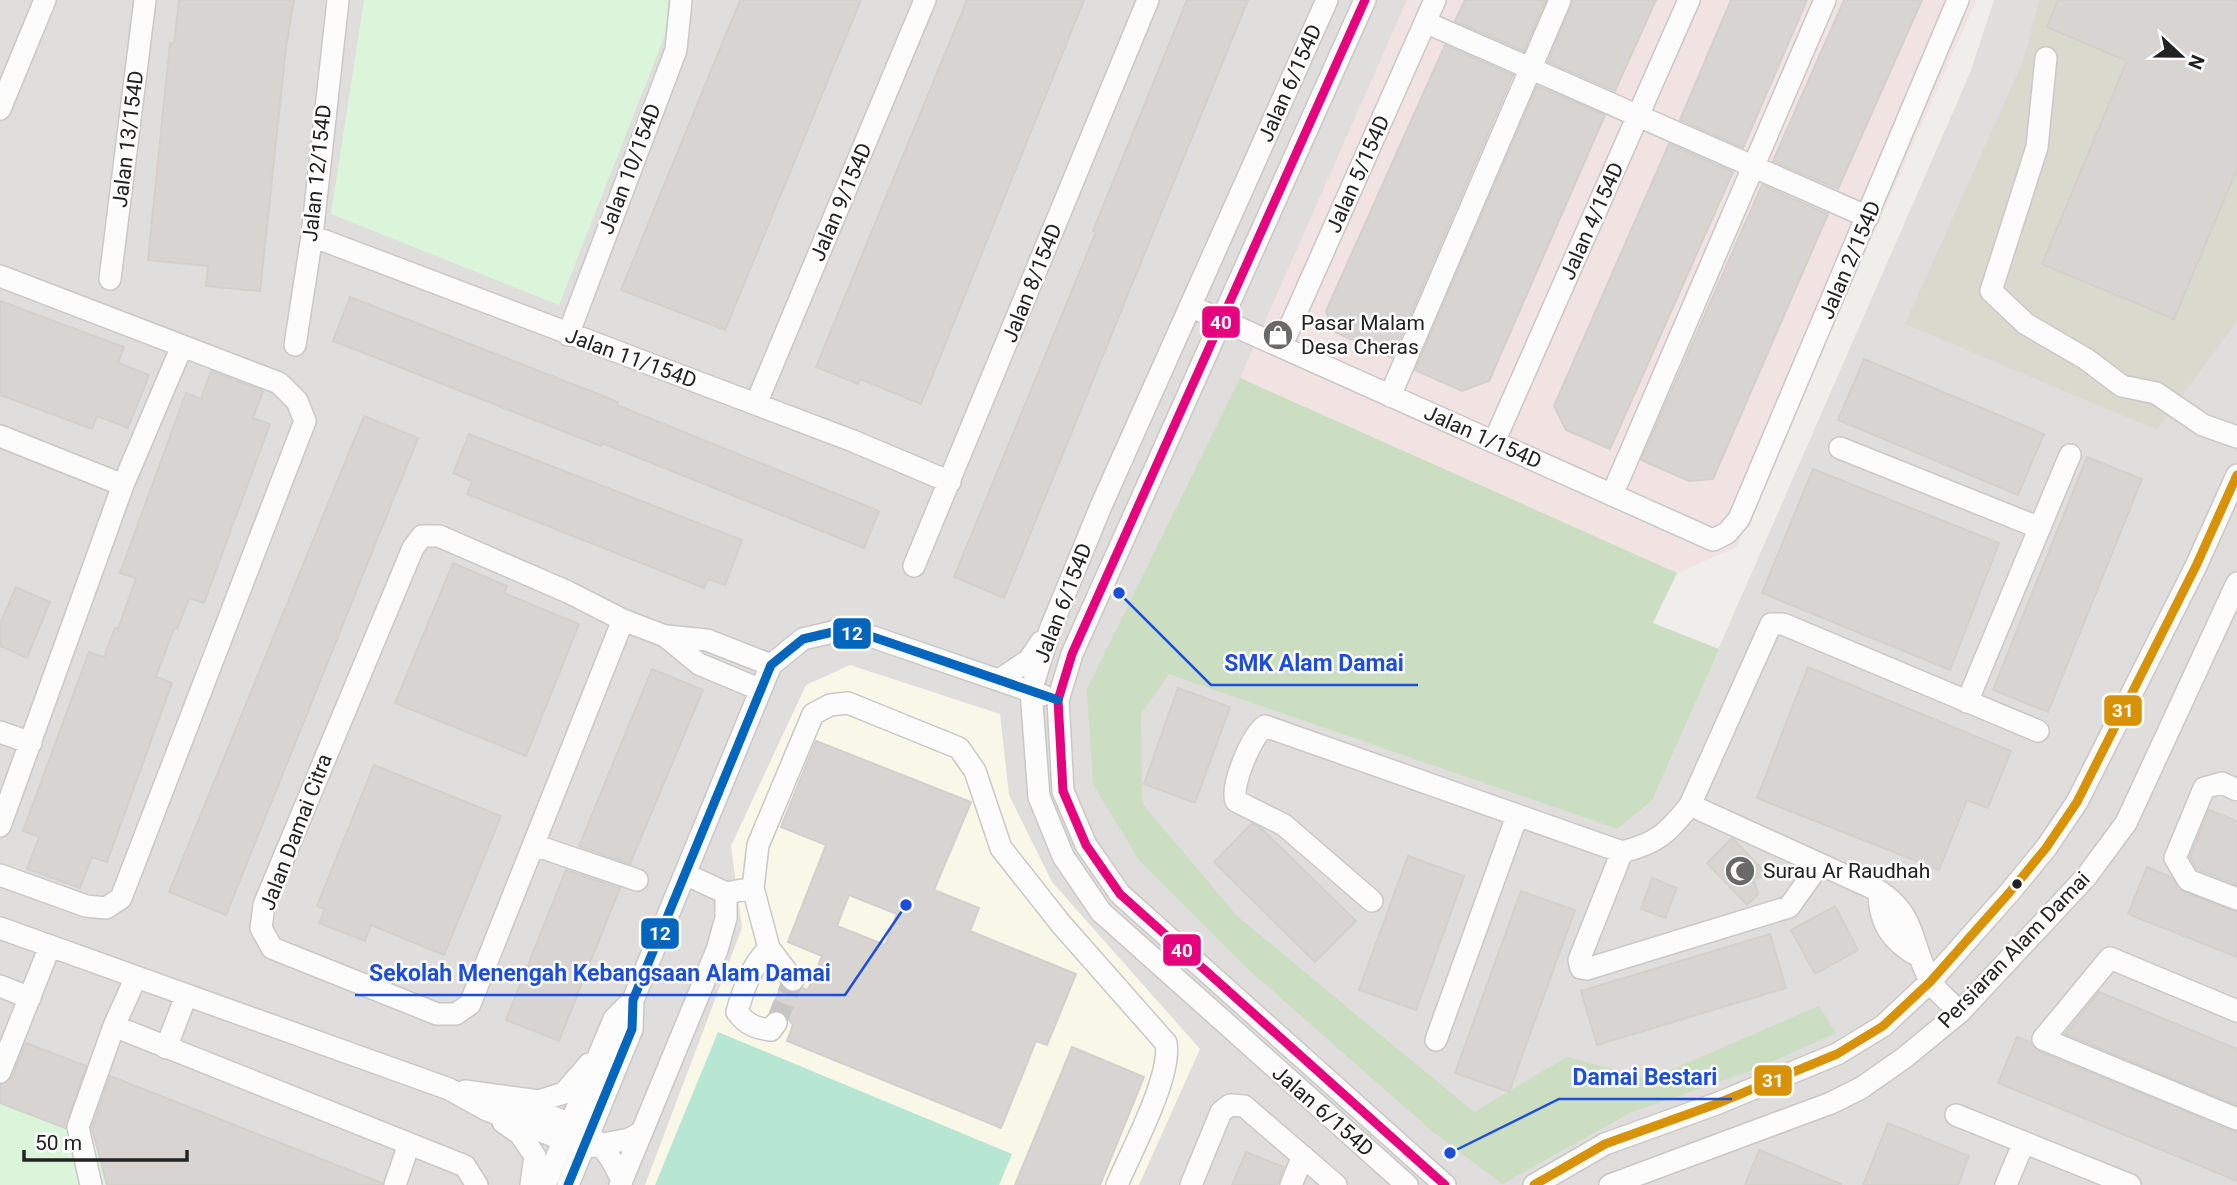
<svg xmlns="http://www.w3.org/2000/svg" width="2237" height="1185" viewBox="0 0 2237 1185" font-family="Roboto,sans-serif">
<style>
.residential{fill:#dfdedc}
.commercial{fill:#f1e3e1}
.education{fill:#f8f7e8}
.construction{fill:#d9d9cd}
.forest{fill:#cbdec1}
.park{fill:#daf5da}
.pitch{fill:#b7e6d2}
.building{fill:#d7d4d2;stroke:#d3d0cc;stroke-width:2;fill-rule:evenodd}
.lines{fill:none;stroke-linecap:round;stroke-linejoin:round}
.minor-tunnel{stroke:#c7c5c3;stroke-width:21;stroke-dasharray:21 10;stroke-linecap:butt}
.minor-casing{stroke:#c9c8c7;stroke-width:24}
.minor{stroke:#fdfcfc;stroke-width:21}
.bus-1-casing{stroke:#fff;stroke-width:14}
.bus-2-casing{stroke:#fff;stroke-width:14}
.bus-3-casing{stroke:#fff;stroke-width:14}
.bus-1{stroke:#e5007d;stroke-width:9}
.bus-2{stroke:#0065bd;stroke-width:9}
.bus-3{stroke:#d79205;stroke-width:9}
.bus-dot{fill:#222;stroke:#fff;stroke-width:2.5}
.labels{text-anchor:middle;stroke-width:5;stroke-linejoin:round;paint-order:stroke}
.street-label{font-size:21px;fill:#222;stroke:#fff}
.poi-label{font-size:21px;fill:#222;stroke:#fff;text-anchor:start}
.leader{fill:none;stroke:#1d4ed8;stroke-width:2.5}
.callout-dot{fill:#1d4ed8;stroke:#fff;stroke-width:2.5}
.callout-label{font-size:23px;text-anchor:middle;font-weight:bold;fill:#1d4ed8;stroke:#fff;stroke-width:5;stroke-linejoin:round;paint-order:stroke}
.line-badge{stroke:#fff;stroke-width:2.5}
.badge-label{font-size:19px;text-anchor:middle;font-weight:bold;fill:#fff}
</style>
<rect width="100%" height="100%" fill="#f0eeeb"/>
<path class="residential" d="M 0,0 L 1976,0 L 1736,547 L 1677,573 L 1240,379 L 1169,673 L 1617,829 L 1652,801 L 1970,73 L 1994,0 L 2237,0 L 2237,1185 L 0,1185 Z"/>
<path class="commercial" d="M 1407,0 L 1976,0 L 1736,547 L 1677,573 L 1240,378 Z"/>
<path class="education" d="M 850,665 L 1000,714 L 1009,795 L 1052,882 L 1200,1049 L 1139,1185 L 645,1185 L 742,928 L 731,846 L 806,685 Z"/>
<path class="construction" d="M 2039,0 L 2237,0 L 2237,321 L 2157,430 L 1905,324 L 2024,59 Z"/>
<path class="forest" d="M 1240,378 L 1677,573 L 1653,623 L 1719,649 L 1652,801 L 1617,829 L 1169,674 L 1141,714 L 1142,803 L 1237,916 L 1474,1112 L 1567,1057 L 1650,1079 L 1819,1006 L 1836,1033 L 1751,1071 L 1632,1112 L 1502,1184 L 1433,1132 L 1250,971 L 1139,860 L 1093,784 L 1087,689 Z"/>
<path class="park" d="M 364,0 L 668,0 L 665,35 L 559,305 L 331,214 Z
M 0,1103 L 94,1139 L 107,1185 L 0,1185 Z"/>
<path class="pitch" d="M 718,1032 L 1012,1154 L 999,1185 L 655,1185 Z"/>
<path class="building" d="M 179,0 L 294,0 L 286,48 L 260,291 L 206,286 L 208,266 L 148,260 L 170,43 L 174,44 Z
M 740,0 L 861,0 L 725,330 L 621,290 Z
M 967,0 L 1084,0 L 921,404 L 860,379 L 858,384 L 816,367 Z
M 1187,0 L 1248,0 L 1004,598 L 954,577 L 1096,232 L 1093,231 Z
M 1465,0 L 1546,0 L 1524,51 L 1455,21 Z
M 1573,0 L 1656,0 L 1615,91 L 1548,62 Z
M 1731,0 L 1807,0 L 1743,148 L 1680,120 Z
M 1844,0 L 1922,0 L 1838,189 L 1773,161 Z
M 2058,0 L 2237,0 L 2237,169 L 2174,319 L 2042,264 L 2127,61 L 2047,27 Z
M 1445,45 L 1513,75 L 1392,358 L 1333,331 L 1326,311 Z
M 1537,86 L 1605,115 L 1489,381 L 1462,391 L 1415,370 Z
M 1669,144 L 1733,172 L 1610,449 L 1566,430 L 1554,406 Z
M 1762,185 L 1828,214 L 1713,479 L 1689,481 L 1641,460 Z
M 350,297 L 598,394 L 618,402 L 617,405 L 879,511 L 864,548 L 602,443 L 601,446 L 333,341 Z
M 0,301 L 124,347 L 118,363 L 149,375 L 128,428 L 97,416 L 92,429 L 0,395 Z
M 1864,359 L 2044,434 L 2018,495 L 1838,420 Z
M 211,371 L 263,391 L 253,418 L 270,424 L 204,603 L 189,598 L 177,629 L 174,628 L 156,677 L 172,683 L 107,862 L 92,857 L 80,888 L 27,869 L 39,837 L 23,831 L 89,652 L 104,657 L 115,628 L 118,629 L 136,578 L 120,573 L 186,393 L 201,399 Z
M 364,416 L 418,438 L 226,915 L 169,892 Z
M 469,434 L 742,540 L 725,585 L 708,579 L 704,588 L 467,494 L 472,481 L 453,473 Z
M 2087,457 L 2142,479 L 2048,712 L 1993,690 Z
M 1813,469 L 1999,543 L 1950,670 L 1762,593 Z
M 453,563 L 507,586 L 504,593 L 579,624 L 526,756 L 395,703 Z
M 16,587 L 50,602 L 27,658 L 0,646 L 0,624 Z
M 1808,667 L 2011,751 L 1988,808 L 1967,800 L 1939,870 L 1757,798 Z
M 652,669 L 703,690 L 630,864 L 579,846 Z
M 1178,688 L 1230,707 L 1195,803 L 1144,784 Z
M 816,741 L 971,802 L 934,890 L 979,908 L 970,931 L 1076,974 L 1047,1045 L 1036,1041 L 1001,1128 L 787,1041 L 793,1025 L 783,1012 L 771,1011 L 781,986 L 788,992 L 795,993 L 803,988 L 808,990 L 822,956 L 788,942 L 826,845 L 781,827 ZM 849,895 L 897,914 L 885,945 L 837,926 Z
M 374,765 L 501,816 L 444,955 L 371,925 L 365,941 L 319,923 L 325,909 L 317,906 Z
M 2209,810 L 2237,821 L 2237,885 L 2197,869 L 2190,857 Z
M 1252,823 L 1262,829 L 1356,921 L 1315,962 L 1214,862 Z
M 1732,838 L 1767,874 L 1754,880 L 1758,894 L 1747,905 L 1707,863 Z
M 1408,856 L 1464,876 L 1416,1010 L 1359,990 Z
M 2147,867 L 2171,877 L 2183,892 L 2237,912 L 2237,957 L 2128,914 Z
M 566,870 L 620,888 L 559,1041 L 506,1020 Z
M 1652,878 L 1677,888 L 1665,918 L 1641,909 Z
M 1521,891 L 1575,910 L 1509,1092 L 1455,1073 Z
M 1835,906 L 1858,950 L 1815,974 L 1791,930 Z
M 1770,934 L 1786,988 L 1597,1045 L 1581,991 Z
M 2099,992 L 2237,1049 L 2237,1105 L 2065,1034 Z
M 2017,1037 L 2030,1042 L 2038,1051 L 2237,1132 L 2237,1181 L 1998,1083 Z
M 26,1043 L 86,1066 L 65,1128 L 0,1103 L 0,1085 L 12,1077 Z
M 1072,1047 L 1144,1077 L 1100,1185 L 1015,1185 Z
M 110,1076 L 382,1183 L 382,1185 L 107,1185 L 92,1128 Z
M 1888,1123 L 1969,1156 L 1958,1185 L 1863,1185 Z
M 1759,1150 L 1841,1184 L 1841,1185 L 1745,1185 Z
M 1246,1152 L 1284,1167 L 1277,1185 L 1232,1185 Z"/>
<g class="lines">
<path class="minor-tunnel" d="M 776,1023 L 793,980"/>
<g class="minor-casing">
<path id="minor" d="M 1327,0 L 1101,506 L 1050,630 L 1031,691 L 1039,797 L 1063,856 L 1101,912 L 1407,1185
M 1365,0 L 1072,654 L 1058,700 L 1063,791 L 1086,845 L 1120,894 L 1445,1185
M 1425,22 L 1868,217
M 2046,58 L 2037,147 L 1991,291 L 2026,324 L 2086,359 L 2122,386 L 2156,393 L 2203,425 L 2237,437
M 0,109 L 45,0
M 312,236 L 853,441 L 950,482
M 0,276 L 279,383 L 297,401 L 305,421 L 121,898 L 106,908 L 86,906 L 0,875
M 110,279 L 145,0
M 1190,306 L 1713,540 L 1727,533 L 1739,519 L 1958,0
M 568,335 L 676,50 L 681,0
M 295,345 L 312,236 L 338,0
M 1281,347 L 1435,0
M 1390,396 L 1560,0
M 756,404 L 925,0
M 0,436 L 123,485
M 1494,442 L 1689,0
M 1840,448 L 2040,528
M 1612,495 L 1825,0
M 914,566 L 1148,0
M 623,620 L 470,1004 L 456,1014 L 437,1014 L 272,948 L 261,928 L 264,905 L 413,548 L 422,536 L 439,536 L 568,592 L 623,620 L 665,636 L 707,640 L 771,665
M 665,636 L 699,664 L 761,690
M 999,680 L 1029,660 L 1041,642
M 1967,702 L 2070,455
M 0,732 L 31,743
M 2237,790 L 2222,783 L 2204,788 L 2175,858 L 2188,880 L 2237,899
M 1690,805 L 1879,891 C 1918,917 1910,945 1930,980 C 1936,992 1950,1002 1960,1012
M 0,826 L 123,485 L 182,346
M 534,845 L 637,880
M 1622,852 L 1579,960 L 1581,968 L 1587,969 L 1789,907 L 1819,865
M 753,888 L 769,948
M 1879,891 C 1879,924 1892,942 1920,957
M 726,893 L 753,888 L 758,845 L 813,714 L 830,705 L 848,703 L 959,748 L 975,771 L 1001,848 L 1061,924 L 1166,1043 C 1172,1077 1131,1151 1117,1185
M 1372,901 L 1284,825 L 1236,801 C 1230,786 1252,735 1265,726 L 1622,852 C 1657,843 1667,834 1690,805 L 1771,624 L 1783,624 L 2038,731
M 0,928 L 449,1089 L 487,1110 L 584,1148 L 629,1139 L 642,1132
M 0,986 L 30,998
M 2237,1011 L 2110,958 L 2043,1039 L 2237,1119
M 776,1023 L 771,1030 C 755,1028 747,1025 737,1012 C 744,987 751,967 769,948 L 793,980
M 114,1026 L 465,1166 L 477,1185
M 1436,1040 L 1517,816
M 166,1048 L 186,996
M 0,1072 L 50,946
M 465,1091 L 539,1101 L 564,1093 L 589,1064
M 519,1105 C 568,1124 600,1126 622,1181
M 1956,1115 L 2130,1185
M 503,1122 L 520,1134 L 535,1156 L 531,1185
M 91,1185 L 78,1127 L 114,1026 L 136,977
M 395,1185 L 409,1144
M 545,1185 L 614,1019 L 633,1000
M 568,1185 L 632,1029 L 633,1000 L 771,665 L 803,639 L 837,631 L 873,637 L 1042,695
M 620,1185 L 717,950 L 726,918 L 726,893 L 685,874
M 1191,1185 L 1221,1112 L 1230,1105 L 1244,1106 L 1336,1185
M 1291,1185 L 1303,1156
M 1534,1185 L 1605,1144 L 1716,1104 L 1837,1054 L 1883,1026 L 1930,982 L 2009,893 L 2046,848 L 2077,802 L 2196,566 L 2237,475
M 1610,1185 L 1831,1103 L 1861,1088 L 1904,1058 L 1960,1012 L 2086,877 L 2126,823 L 2237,583
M 2006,1185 L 2024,1142"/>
</g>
<use href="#minor" class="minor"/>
<g class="bus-1-casing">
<path id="bus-1" d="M 1365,0 L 1072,654 L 1058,700 L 1063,791 L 1086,845 L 1120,894 L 1445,1185"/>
</g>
<g class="bus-2-casing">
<path id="bus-2" d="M 568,1185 L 632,1029 L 633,1000 L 771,665 L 803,639 L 837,631 L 873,637 L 1058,700"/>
</g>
<g class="bus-3-casing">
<path id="bus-3" d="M 1534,1185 L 1605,1144 L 1716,1104 L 1837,1054 L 1883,1026 L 1930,982 L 2009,893 L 2046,848 L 2077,802 L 2196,566 L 2237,475"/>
</g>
<use href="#bus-1" class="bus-1"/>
<use href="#bus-2" class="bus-2"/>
<use href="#bus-3" class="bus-3"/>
</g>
<defs>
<g id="shop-disc" transform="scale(1.575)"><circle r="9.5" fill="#6a6968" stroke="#fff"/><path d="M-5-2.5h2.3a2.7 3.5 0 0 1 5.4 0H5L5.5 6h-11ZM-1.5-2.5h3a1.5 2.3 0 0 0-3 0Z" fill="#fff"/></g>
<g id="mosque-disc" transform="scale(1.575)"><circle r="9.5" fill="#6a6968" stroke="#fff"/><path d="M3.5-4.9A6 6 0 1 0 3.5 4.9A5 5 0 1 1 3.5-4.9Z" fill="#fff"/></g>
</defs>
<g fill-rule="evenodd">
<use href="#shop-disc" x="1278" y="335"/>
<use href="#mosque-disc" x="1740" y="871"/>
</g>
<circle class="bus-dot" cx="2017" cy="884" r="6"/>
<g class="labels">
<g class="street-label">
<text transform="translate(1290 83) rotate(-66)" y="7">Jalan 6/154D</text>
<text transform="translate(128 139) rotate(-83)" y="7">Jalan 13/154D</text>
<text transform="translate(630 169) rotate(-69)" y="7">Jalan 10/154D</text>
<text transform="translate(317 173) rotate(-84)" y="7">Jalan 12/154D</text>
<text transform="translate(1358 174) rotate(-66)" y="7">Jalan 5/154D</text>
<text transform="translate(841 202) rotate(-67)" y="7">Jalan 9/154D</text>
<text transform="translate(1592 221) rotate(-66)" y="7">Jalan 4/154D</text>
<text transform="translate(1850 260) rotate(-67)" y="7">Jalan 2/154D</text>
<text transform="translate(1032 283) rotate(-68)" y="7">Jalan 8/154D</text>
<text transform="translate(631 358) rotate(20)" y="7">Jalan 11/154D</text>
<text transform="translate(1483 437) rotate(24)" y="7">Jalan 1/154D</text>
<text transform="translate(1063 603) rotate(-69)" y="7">Jalan 6/154D</text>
<text transform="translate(296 832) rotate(-69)" y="7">Jalan Damai Citra</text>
<text transform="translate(2014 950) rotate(-46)" y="7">Persiaran Alam Damai</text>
<text transform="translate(1323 1111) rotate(41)" y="7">Jalan 6/154D</text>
</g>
<g class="poi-label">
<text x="1301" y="330">Pasar Malam<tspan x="1301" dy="24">Desa Cheras</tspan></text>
<text x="1763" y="878">Surau Ar Raudhah</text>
</g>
</g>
<path class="leader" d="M1119 593L1211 685H1418M906 905L845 995H355M1450 1153L1559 1099H1732"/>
<g class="callout-dot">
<circle cx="1119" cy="593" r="7"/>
<circle cx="906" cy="905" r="7"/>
<circle cx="1450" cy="1153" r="7"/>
</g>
<g class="callout-label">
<text x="1314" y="671">SMK Alam Damai</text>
<text x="600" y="981">Sekolah Menengah Kebangsaan Alam Damai</text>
<text x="1645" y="1085">Damai Bestari</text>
</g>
<g class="line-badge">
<rect x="1201" y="305" width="40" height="34" rx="7" fill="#e5007d"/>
<rect x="832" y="617" width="40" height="33" rx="7" fill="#0065bd"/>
<rect x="2103" y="694" width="40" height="33" rx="7" fill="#d79205"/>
<rect x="640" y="917" width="40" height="33" rx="7" fill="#0065bd"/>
<rect x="1162" y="933" width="40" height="34" rx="7" fill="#e5007d"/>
<rect x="1753" y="1064" width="40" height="33" rx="7" fill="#d79205"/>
</g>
<g class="badge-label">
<text x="1221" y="329">40</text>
<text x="852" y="640">12</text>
<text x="2123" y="717">31</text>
<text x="660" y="940">12</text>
<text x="1182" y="957">40</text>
<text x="1773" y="1087">31</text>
</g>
<g transform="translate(2181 56) rotate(112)" stroke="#ffffff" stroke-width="5" paint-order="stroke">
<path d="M0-5L12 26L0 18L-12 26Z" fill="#222222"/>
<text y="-10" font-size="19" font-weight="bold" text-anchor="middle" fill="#222222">N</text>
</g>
<path d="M24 1150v10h163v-10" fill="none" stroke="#222222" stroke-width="3.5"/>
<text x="35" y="1150" font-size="21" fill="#222222" stroke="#ffffff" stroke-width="5" paint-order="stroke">50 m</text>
</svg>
